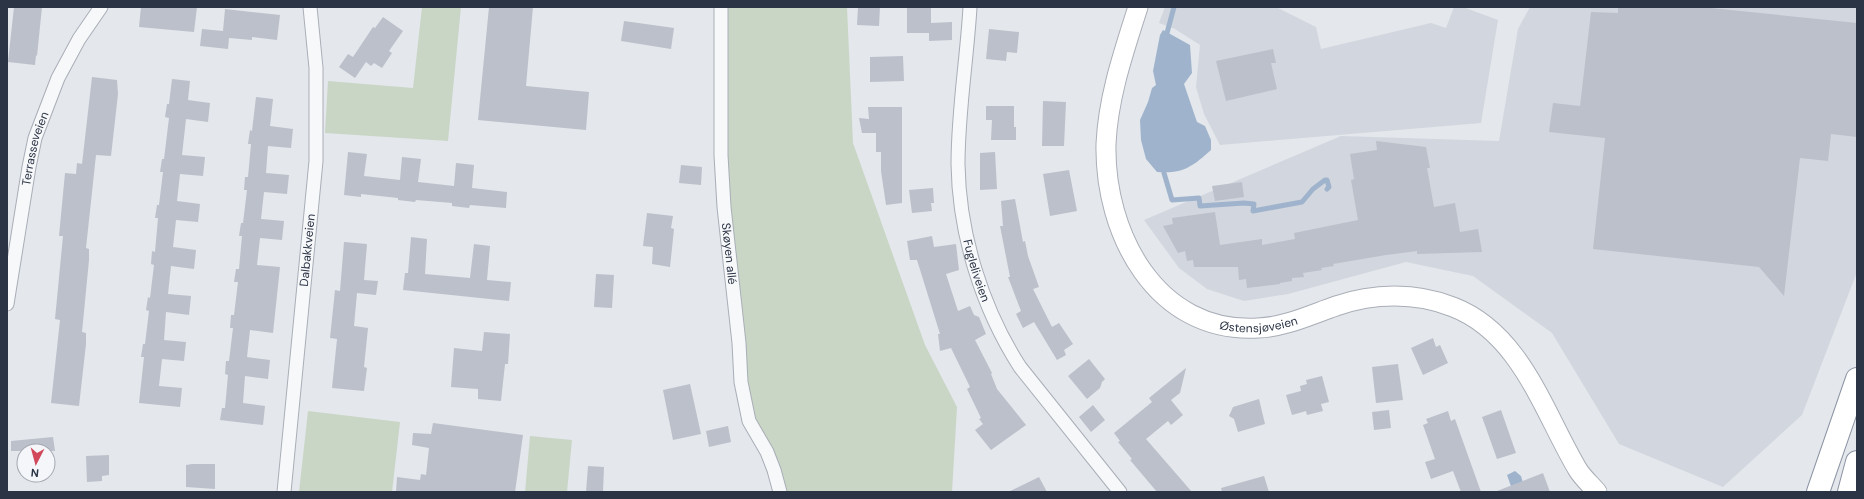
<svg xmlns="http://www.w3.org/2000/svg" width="1864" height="499" viewBox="0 0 1864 499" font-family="'DM Sans',sans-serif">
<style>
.built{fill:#d2d6de}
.green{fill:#c9d6c5}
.water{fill:#9fb4cc}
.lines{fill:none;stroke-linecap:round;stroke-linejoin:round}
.stream{stroke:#9fb4cc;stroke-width:5}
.building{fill:#bbc0ca}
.minor-casing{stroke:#a9aeb7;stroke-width:15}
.secondary-casing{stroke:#a9aeb7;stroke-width:21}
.trunk-casing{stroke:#8b94a3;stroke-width:24}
.minor{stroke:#f7f8fa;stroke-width:13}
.secondary{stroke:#fff;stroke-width:19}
.trunk{stroke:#fff;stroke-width:22}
.labels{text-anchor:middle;stroke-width:3;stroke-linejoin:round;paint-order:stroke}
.street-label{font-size:12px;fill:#2b3445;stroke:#f4f6f9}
</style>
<rect width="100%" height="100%" fill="#e4e7ec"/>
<path class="built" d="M 1165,7 L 1276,7 L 1316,27 L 1321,49 L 1431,23 L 1446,28 L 1454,7 L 1463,7 L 1498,20 L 1481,123 L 1220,145 L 1204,114 L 1196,87 L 1200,45 L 1175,29 L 1159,23 Z
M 1530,7 L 1857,7 L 1857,272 L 1802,415 L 1723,487 L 1619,444 L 1552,333 L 1473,276 L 1406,262 L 1288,294 L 1244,301 L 1207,289 L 1179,268 L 1144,220 L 1341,136 L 1499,141 L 1518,29 Z"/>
<path class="green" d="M 422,7 L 461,7 L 448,141 L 325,133 L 328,81 L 413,88 Z
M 725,7 L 847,7 L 853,143 L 925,345 L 957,407 L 952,492 L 779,492 L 748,420 L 725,213 Z
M 308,411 L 400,422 L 392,492 L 299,492 Z
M 530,436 L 572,440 L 567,492 L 525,492 Z"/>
<path class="water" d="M 1163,30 L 1190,45 L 1192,73 L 1184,84 L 1197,122 L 1205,126 L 1211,140 L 1211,150 C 1192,167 1183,174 1157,172 L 1146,159 L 1141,140 L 1140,120 L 1148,102 L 1152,88 L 1156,85 L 1153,71 L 1160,35 Z
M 1515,471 L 1521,476 L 1525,490 L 1513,492 L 1507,475 Z"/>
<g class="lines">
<path class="stream" d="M 1167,33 L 1174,7
M 1164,173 L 1172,200 L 1199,198 L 1200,206 L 1244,203 L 1254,204 L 1253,211 L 1302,202 L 1313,189 L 1325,180 L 1327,180 L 1329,187 L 1327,189"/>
</g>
<path class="building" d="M 14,7 L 42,7 L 37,56 L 36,55 L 35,65 L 8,62 Z
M 141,7 L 197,7 L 194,32 L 139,27 Z
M 489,7 L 533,7 L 526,86 L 589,92 L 586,130 L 478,120 Z
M 858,7 L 880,7 L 879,26 L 857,25 Z
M 907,7 L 931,7 L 931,23 L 952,22 L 952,40 L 929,41 L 929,33 L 907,33 Z
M 1618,7 L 1701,7 L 1857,23 L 1857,137 L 1831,134 L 1828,161 L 1800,158 L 1784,296 L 1759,267 L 1593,249 L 1605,138 L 1549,132 L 1553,103 L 1580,106 L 1591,12 L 1618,13 Z
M 225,9 L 280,15 L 277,40 L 252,37 L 252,40 L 229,38 L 228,49 L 200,46 L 202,29 L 223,31 Z
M 383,17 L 403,31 L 389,51 L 392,53 L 382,68 L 374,63 L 371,66 L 366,62 L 355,78 L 339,67 L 348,54 L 353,57 L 373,27 L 375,28 Z
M 624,21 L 674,28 L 671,49 L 621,41 Z
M 989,29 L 1019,32 L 1017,53 L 1007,52 L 1006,61 L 986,59 Z
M 1273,49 L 1276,63 L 1271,63 L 1277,89 L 1226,101 L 1216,61 Z
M 903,56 L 904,81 L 870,82 L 870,57 Z
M 92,77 L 117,80 L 118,94 L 111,156 L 96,155 L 86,248 L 89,249 L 89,260 L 82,332 L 86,333 L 86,344 L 79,406 L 51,403 L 60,320 L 55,319 L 63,236 L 59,236 L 65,173 L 76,174 L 77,163 L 82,164 Z
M 172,79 L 190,81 L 188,100 L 210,103 L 208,122 L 186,119 L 182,155 L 205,157 L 203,176 L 180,174 L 177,201 L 200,204 L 198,222 L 176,220 L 173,247 L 196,250 L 194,269 L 171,266 L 168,294 L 191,296 L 189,315 L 166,312 L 164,340 L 186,342 L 184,361 L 162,359 L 159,386 L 182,388 L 180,407 L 139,403 L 144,357 L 141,357 L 143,344 L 145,344 L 149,311 L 146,310 L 148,297 L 150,298 L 154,265 L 151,264 L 152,251 L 155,252 L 158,218 L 155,218 L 157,205 L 159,205 L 163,172 L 160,172 L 162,159 L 164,159 L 169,118 L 165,117 L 167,104 L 169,104 Z
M 256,97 L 273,99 L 270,126 L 293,129 L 291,148 L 268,146 L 266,173 L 289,175 L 287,194 L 264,192 L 261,219 L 284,221 L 282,240 L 260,238 L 257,265 L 280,267 L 273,333 L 250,330 L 247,357 L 270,360 L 268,379 L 245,376 L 243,403 L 265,406 L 263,425 L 220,420 L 222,408 L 225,408 L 228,375 L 225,374 L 226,361 L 229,361 L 233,328 L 230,328 L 231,315 L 234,315 L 238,282 L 234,282 L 236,269 L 239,269 L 242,236 L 239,236 L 241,223 L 243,223 L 247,190 L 244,190 L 245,177 L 248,177 L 251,144 L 248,144 L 250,130 L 252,131 Z
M 1043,101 L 1066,102 L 1064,146 L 1042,146 Z
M 986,106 L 1014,106 L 1014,127 L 1016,127 L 1016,140 L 991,140 L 992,120 L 986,120 Z
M 868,107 L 902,107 L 902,203 L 886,205 L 881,171 L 881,152 L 876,152 L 876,133 L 862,133 L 859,118 L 869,119 Z
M 1376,141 L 1426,147 L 1430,168 L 1427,168 L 1434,207 L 1455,203 L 1460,232 L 1478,229 L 1482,252 L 1417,254 L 1417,251 L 1386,255 L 1333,264 L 1334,266 L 1321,268 L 1322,270 L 1303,273 L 1304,277 L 1292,278 L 1292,281 L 1280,283 L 1280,284 L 1247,288 L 1246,279 L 1239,280 L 1238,267 L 1194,267 L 1193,260 L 1187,261 L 1185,251 L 1178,253 L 1163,226 L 1173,224 L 1172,218 L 1215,212 L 1220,245 L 1262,239 L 1262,245 L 1295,239 L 1294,233 L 1358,220 L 1351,180 L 1354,179 L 1350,154 L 1377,150 Z
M 348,152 L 367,154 L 364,176 L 400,180 L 402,157 L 421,159 L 418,182 L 454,186 L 456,163 L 474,165 L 472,188 L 507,192 L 506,208 L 470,205 L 469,208 L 452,206 L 452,203 L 416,200 L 415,202 L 398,200 L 398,198 L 361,194 L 361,197 L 344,195 Z
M 995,152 L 997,189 L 980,190 L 980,153 Z
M 681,165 L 702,167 L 701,185 L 679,183 Z
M 1069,170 L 1077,211 L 1050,216 L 1043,174 Z
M 1242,182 L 1244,197 L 1215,201 L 1212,186 Z
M 933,188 L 934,203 L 931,203 L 932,211 L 912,213 L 909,190 Z
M 1015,199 L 1023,242 L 1025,241 L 1028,256 L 1039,287 L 1033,289 L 1052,327 L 1059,323 L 1073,344 L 1064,350 L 1066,355 L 1057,360 L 1034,322 L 1023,328 L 1016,314 L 1021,311 L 1008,277 L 1010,277 L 1000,226 L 1003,226 L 1001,201 Z
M 647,213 L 673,216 L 671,228 L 674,229 L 670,267 L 652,264 L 653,247 L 643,246 Z
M 932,236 L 934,247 L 956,244 L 959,270 L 946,274 L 958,311 L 970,306 L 974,315 L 979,317 L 986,334 L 975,340 L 992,373 L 991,374 L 997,389 L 1026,425 L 991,450 L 975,430 L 983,424 L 979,419 L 981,418 L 967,389 L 970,387 L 951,348 L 940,351 L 938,334 L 940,334 L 917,260 L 910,260 L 907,241 Z
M 411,237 L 427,239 L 425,274 L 470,278 L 474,244 L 490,246 L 487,280 L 511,282 L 509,301 L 403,290 L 405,273 L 408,273 Z
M 344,242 L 367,244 L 364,280 L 378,281 L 376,295 L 357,293 L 354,326 L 368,328 L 364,367 L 367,368 L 364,391 L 332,388 L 337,339 L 330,338 L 335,290 L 340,291 Z
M 596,274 L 614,275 L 612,308 L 594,307 Z
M 484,332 L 510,334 L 508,364 L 505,364 L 501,401 L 478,399 L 478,389 L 451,387 L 454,348 L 482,351 Z
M 1433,338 L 1436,347 L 1440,345 L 1448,363 L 1423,375 L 1411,348 Z
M 1089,359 L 1105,379 L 1102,382 L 1100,388 L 1087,399 L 1068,376 Z
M 1398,364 L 1403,400 L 1376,403 L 1372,367 Z
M 1186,368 L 1180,393 L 1171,400 L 1183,415 L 1171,425 L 1168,421 L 1146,439 L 1192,492 L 1157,492 L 1130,460 L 1132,459 L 1118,442 L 1120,441 L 1114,433 L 1152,402 L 1149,398 Z
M 1322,376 L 1329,402 L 1321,404 L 1323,411 L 1307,415 L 1306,411 L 1292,415 L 1286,395 L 1301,391 L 1300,386 L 1307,384 L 1306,380 Z
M 690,384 L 701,434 L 673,440 L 663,390 Z
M 1259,399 L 1265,424 L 1238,432 L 1234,419 L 1229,416 L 1233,407 Z
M 1093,405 L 1105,420 L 1091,432 L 1079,417 Z
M 1389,410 L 1391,428 L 1374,430 L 1372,412 Z
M 1501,410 L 1516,453 L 1497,459 L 1482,417 Z
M 1448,411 L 1451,421 L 1455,419 L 1481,492 L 1461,492 L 1453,471 L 1431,479 L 1425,462 L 1435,459 L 1423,425 L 1428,423 L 1426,419 Z
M 433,423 L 523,435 L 515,492 L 396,492 L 397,477 L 420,480 L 421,474 L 426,475 L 429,448 L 412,445 L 413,433 L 431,434 Z
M 728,426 L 731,442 L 709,447 L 706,431 Z
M 53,437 L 55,451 L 11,451 L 11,441 Z
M 109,455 L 109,475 L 102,476 L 102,481 L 87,482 L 86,456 Z
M 192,464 L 215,464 L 215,489 L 186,487 L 186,465 Z
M 588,466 L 604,467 L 603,492 L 586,492 Z
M 1543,473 L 1550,492 L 1497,492 L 1497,491 Z
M 1264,476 L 1269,492 L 1222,492 L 1221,488 Z
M 1039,477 L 1047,492 L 1008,492 Z"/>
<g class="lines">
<g class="minor-casing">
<g id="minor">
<path id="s1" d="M 721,7 L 721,155 L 724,207 L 739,343 L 741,382 L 749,421 L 767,452 L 774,470 L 780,492"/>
<path id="s2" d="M 970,7 C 967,59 958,111 958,164 C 959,234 982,308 1020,367 L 1120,492"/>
<path id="s3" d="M 7,304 L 29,167 L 35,138 L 58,78 L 79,39 L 101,7"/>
<path id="s4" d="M 284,492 L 316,161 L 316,68 L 310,7"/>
</g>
</g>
<g class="secondary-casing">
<g id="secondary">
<path id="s5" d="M 1138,7 C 1124,51 1108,97 1106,144 C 1104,233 1156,334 1258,328 C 1285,327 1310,315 1336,306 C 1373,293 1416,292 1453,307 C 1521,333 1544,413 1578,470 C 1583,478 1591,485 1597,492"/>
</g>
</g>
<g class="trunk-casing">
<path id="trunk" d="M 1818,492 L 1857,379
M 1849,492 L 1857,462"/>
</g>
<use href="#minor" class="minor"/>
<use href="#secondary" class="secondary"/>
<use href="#trunk" class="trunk"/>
</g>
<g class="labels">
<g class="street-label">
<text dy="4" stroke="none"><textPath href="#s3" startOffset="158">Terrasseveien</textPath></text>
<text dy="4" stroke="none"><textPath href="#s4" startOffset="243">Dalbakkveien</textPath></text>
<text dy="4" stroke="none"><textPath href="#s1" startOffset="247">Skøyen allé</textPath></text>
<text dy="4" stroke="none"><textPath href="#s2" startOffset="266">Fugleliveien</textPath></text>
<text dy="4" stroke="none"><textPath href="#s5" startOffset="411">Østensjøveien</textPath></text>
</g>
</g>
<rect width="1864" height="499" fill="none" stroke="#2b3445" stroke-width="16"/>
<g transform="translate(36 463) rotate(186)"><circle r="19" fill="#f4f6f9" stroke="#a4a8b1"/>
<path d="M0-3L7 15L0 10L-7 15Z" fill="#d1495b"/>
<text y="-6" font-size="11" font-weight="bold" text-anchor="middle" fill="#2b3445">N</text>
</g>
</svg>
